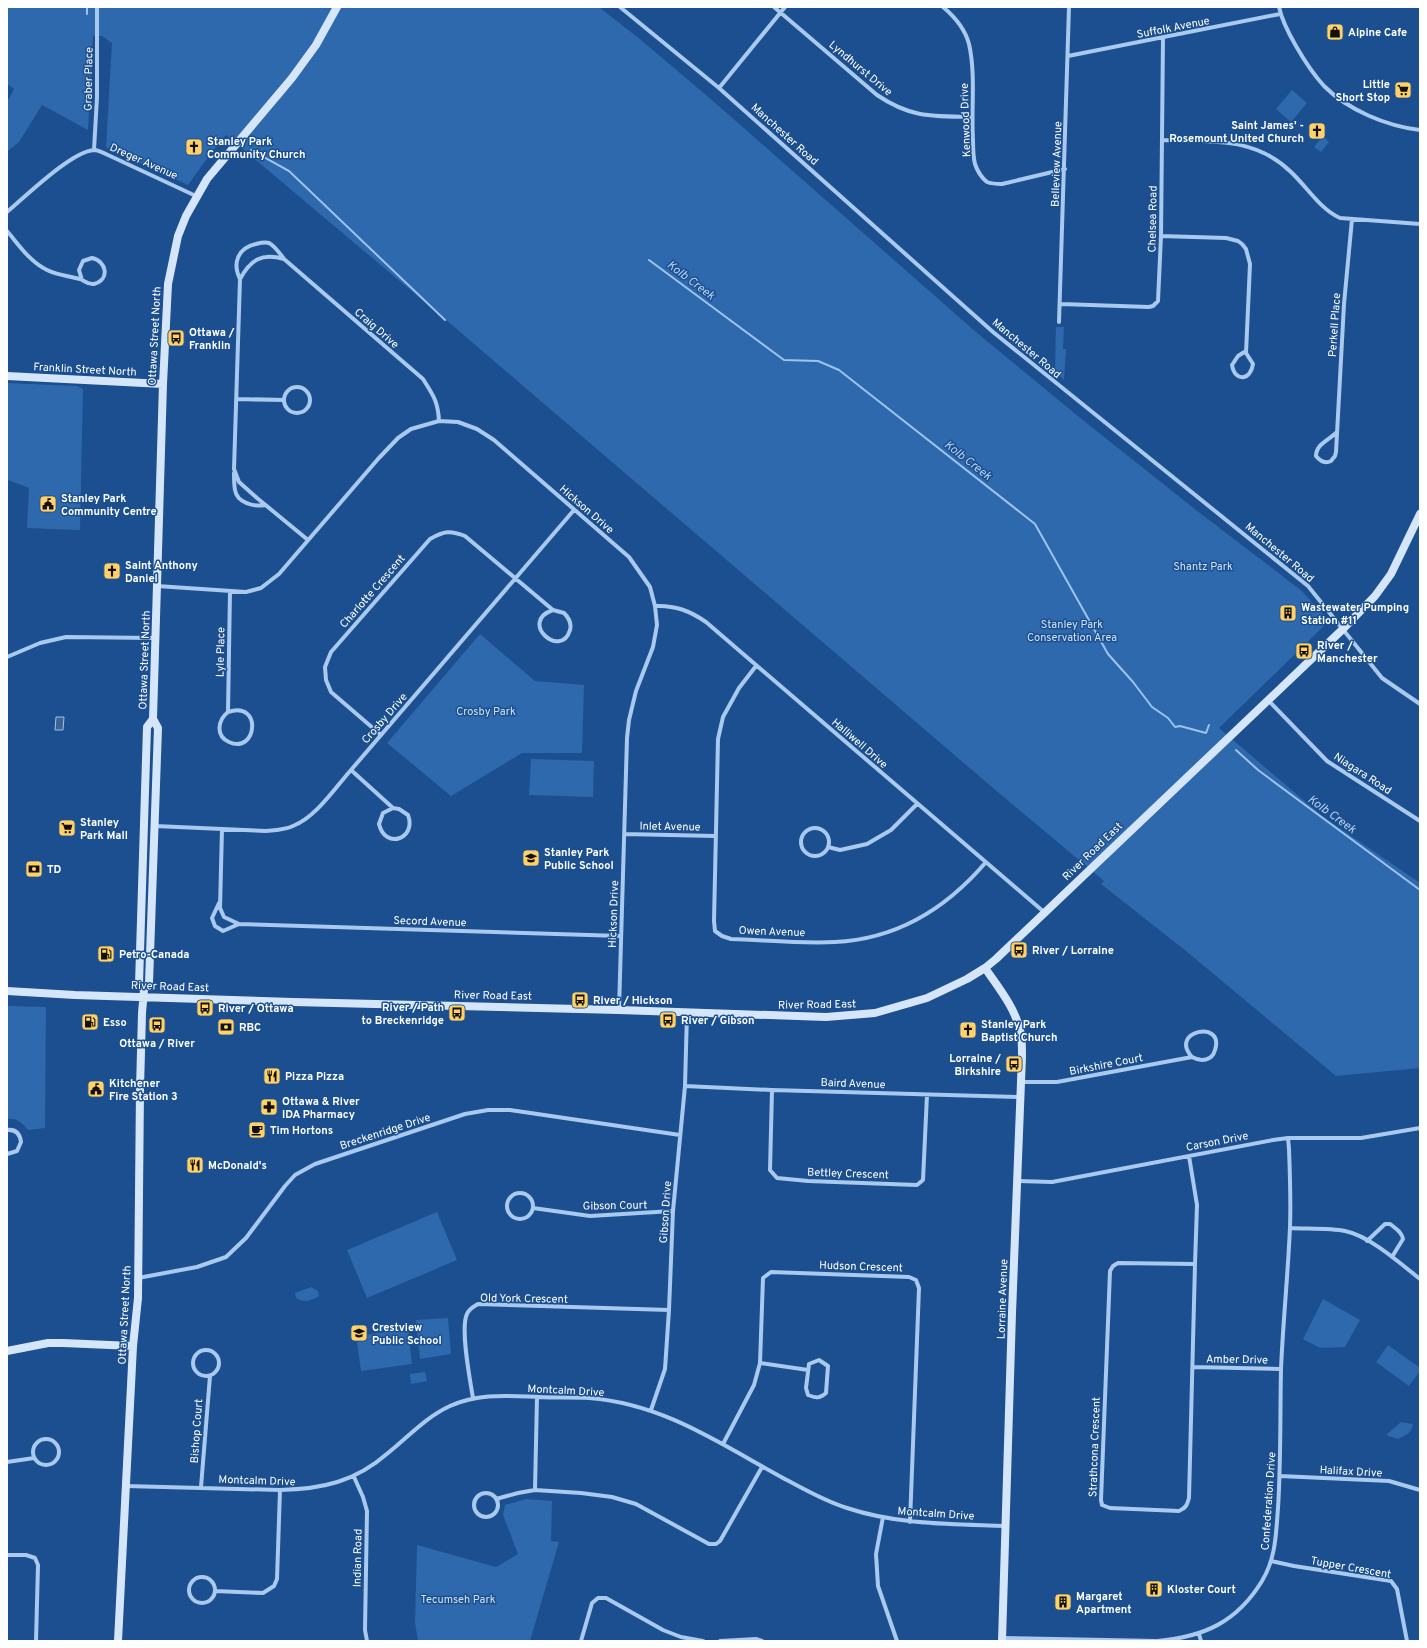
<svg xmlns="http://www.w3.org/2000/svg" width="1427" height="1648" viewBox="0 0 1427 1648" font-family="Overpass,sans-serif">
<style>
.green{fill:#2e69ad}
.water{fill:#3c6290;stroke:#9cc4f0}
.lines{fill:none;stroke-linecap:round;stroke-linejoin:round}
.stream{stroke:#9cc4f0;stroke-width:2}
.street{stroke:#a9c9ee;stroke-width:4}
.secondary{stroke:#d6e6fa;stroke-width:8}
.labels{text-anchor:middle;stroke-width:3;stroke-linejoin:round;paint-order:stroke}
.street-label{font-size:11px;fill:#fff;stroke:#1b4f8f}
.poi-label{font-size:11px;font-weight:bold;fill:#fff;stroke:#1b4f8f;text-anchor:start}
.park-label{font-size:11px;fill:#cfe3fa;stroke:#1b4f8f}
.water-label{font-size:12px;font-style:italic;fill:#b5d3f5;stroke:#1b4f8f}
</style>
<rect width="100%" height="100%" fill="#1b4f8f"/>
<path class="green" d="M 7,7 L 599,7 L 641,40 L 713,101 L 976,332 L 1079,417 L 1196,510 L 1302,591 L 1329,621 L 1219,728 L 1322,816 L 1420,883 L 1420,1068 L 1336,1076 L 1186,951 L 1101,884 L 1104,881 L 993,788 L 452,325 L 226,135 L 211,153 L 188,185 L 106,147 L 112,43 L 102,36 L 93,36 L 88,130 L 42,105 L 19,142 L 7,152 L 7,102 L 14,89 L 7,84 Z
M 1292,90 L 1307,103 L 1291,122 L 1276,109 Z
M 1323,136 L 1329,142 L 1321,152 L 1314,147 Z
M 1056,327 L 1064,327 L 1063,349 L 1066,349 L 1064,380 L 1055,371 Z
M 7,383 L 77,386 L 83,389 L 80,530 L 27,528 L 29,488 L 8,480 L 7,497 Z
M 480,634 L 535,681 L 584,685 L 582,753 L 522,753 L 451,796 L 387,743 Z
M 531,759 L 594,761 L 593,797 L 529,795 Z
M 7,1006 L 46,1007 L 45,1128 L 28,1130 C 22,1123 17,1118 7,1119 Z
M 437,1212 L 457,1260 L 367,1298 L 347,1250 Z
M 311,1287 L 318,1291 L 319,1296 C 311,1301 305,1303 296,1298 L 295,1293 Z
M 1323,1299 L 1360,1320 L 1345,1347 L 1320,1348 L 1303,1339 Z
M 448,1318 L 451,1354 L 420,1359 L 416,1320 Z
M 408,1329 L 412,1364 L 361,1371 L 356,1336 Z
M 1388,1345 L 1420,1368 L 1420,1371 L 1409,1386 L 1376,1362 Z
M 425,1372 L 427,1381 L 411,1384 L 410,1374 Z
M 1401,1422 L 1413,1424 C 1412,1433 1406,1435 1398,1439 L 1386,1435 Z
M 526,1499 L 552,1501 L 551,1541 L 559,1542 L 530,1641 L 418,1641 L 415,1623 L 417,1545 L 496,1567 L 518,1554 L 503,1515 L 505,1505 Z"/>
<path class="water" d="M 56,717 L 64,717 L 63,730 L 55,730 Z"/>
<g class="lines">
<path class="stream" d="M 87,14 L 87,7
M 251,150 L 289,171 L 445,320
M 649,260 L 784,360 L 818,361 L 839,370 L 1035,524 L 1108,654 L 1133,682 L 1152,707 L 1168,718 L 1175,727 L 1180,726 L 1206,733 L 1209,725
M 1236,750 L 1258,770 L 1420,890"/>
<path class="street" d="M 620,7 L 719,88 L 993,332 L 1308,586 L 1382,678 L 1420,704
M 774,7 L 877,95 C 911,118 932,116 972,117
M 943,7 C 955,17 965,29 969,44 C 976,75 971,108 973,140 C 973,148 973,156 975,164 C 977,170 982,178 987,182 C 992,184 997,184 1002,184 L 1065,169
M 1279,7 C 1282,21 1289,34 1296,46 C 1304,60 1313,74 1324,86 C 1348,110 1386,126 1420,130
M 1068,56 L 1280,14
M 719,88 L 785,7
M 1162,140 C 1210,142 1254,136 1291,172 C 1307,187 1320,209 1340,218 L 1420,224
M 94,150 L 97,97 L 97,7
M 7,212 C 25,197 72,151 94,150 C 98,150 104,153 108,155 L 196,196
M 7,231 C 19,245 30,262 47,270 C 57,275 69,276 80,279 C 85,281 88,285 94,284 C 110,280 107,261 92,258 L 83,261 L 79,270 L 82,280
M 1161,236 L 1226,238 L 1238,241 L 1242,244 L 1246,249 L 1250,264 L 1246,353 L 1253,364 C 1251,380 1235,383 1232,365 L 1238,356 L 1246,351
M 240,279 C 232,263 238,248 256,244 C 260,243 265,242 269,243 C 275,246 280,254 284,259
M 1061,304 L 1149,307 L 1153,306 L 1158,301 L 1161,236 L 1163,38
M 1059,322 L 1069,7
M284 400a13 13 0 1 1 26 0a13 13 0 1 1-26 0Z
M 236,399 L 284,400
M 1337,432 C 1329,440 1316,444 1316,456 C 1320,461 1325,464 1331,461 L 1335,456 L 1336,452 L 1344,304 L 1352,219
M 234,473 C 234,479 234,485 235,490 C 237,503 254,507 265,505
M 308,540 L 257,498 L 239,482 L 234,469 L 240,279 C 251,259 262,253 284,259 L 423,379 C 433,395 438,401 439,421
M 157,586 L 246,592 L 261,588 L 279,574 L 378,459 L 398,438 L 411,429 L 439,421 L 458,422 L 477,429 L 494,440 L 629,557 L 650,587 L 655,606 L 657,625 L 653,647 L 636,691 L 629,720 L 627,738 L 619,1010
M 655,606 C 675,605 690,611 706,622 L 1044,912
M 7,657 L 40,643 L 66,637 L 155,638
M 756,666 L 739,688 L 723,717 L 718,739 L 714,921 L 715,931 L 722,936 L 731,939 C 764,940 802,944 835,942 C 897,939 946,909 986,862
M 1268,700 L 1327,761 L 1420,821
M 228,712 C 263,700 257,755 229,742 C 215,736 218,720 228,712 L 230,591
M 381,735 L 331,692 L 326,680 L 325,667 L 331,652 L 430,539 C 444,531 450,530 465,536 L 553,610 L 564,613 C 569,618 572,623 570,630 C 561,660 518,622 553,610
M 351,770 L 393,808 L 399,809 L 408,815 C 417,839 385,850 379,824 L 383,813 L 393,808
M 155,826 L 266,831 C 275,830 285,830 293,826 C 316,817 335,788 351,770 L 574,510
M801 842a14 14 0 1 1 28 0a14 14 0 1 1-28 0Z
M 222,829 L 220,908 L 224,917 L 239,924 L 621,936
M 625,834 L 715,836
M 828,847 L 840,850 L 867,844 L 891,830 L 917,804
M 219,903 L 212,918 L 215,926 L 223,931 L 239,924
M 1022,1082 L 1057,1082 L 1192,1057 C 1201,1062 1212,1061 1215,1050 C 1225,1019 1168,1031 1192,1057
M 685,1086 L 772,1090 L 1021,1097
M 772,1090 L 770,1170 L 777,1178 L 808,1181 L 917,1185 L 923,1180 L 927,1095
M 7,1130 C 16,1129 20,1134 21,1142 L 17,1151 L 7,1154
M 1189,1156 L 1197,1205 L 1195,1264 L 1118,1263 L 1113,1266 L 1110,1271 L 1101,1500 L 1102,1505 L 1110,1508 L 1179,1511 C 1186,1508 1187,1505 1189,1498 L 1195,1264
M 1018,1181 L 1052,1182 L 1273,1140 L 1288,1138 L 1361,1138 L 1420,1128
M507 1206a13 13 0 1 1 26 0a13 13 0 1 1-26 0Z
M 533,1208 L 590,1216 L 673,1211
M 1290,1228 C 1306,1229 1330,1228 1345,1231 C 1370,1236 1401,1264 1420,1279
M 1367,1241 L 1385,1224 L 1390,1224 C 1395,1228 1402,1232 1403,1239 L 1392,1257
M 138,1278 L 197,1267 L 226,1257 L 246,1238 L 285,1186 L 295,1175 L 315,1164 L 465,1114 L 488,1110 L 510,1110 L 680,1135
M193 1363a13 13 0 1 1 26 0a13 13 0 1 1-26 0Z
M 819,1360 L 828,1366 L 826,1393 C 819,1399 816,1398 808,1395 L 806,1388 L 809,1364 Z
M 760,1363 L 808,1370
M 1193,1367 L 1281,1369
M 473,1398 C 470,1380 460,1328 467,1314 C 469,1309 473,1307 478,1304 L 669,1310
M 651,1410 L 665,1369 L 669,1310 L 673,1211 L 685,1086 L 687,1013
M33 1452a13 13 0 1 1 26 0a13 13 0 1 1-26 0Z
M 723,1444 L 754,1385 L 760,1363 L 763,1278 L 771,1272 L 909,1277 L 916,1280 L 919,1288 L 910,1522
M 7,1462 L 34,1458
M 1280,1476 L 1389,1481 L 1420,1490
M 354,1477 L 363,1497 L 367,1511 L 365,1630 L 367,1641
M 126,1486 L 280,1490 C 322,1489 355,1482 388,1453 C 408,1437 426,1417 450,1406 C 480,1393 507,1396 539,1397 C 555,1398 573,1397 589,1398 C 664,1404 719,1443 783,1478 C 804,1489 824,1501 847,1508 C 898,1525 952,1524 1005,1526
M 201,1487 L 210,1376
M 535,1490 L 537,1397
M474 1505a12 12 0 1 1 24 0a12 12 0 1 1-24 0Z
M 496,1499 L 518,1493 L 535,1490 L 581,1493 L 612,1497 L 636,1504 L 709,1544 L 716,1544 L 720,1541 L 762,1467
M 883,1517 L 876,1554 L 878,1586 L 897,1641
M 7,1555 L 26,1555 L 35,1558 L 38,1565 L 36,1641
M 1271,1561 L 1294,1566 L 1391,1581 L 1397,1589 L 1407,1641
M189 1590a13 13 0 1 1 26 0a13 13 0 1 1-26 0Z
M 215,1591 L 263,1593 L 274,1586 L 277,1579 L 280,1490
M 1199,1634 L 1201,1641
M 1002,1638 L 1157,1641 C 1204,1637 1237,1622 1262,1581 C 1276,1558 1276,1533 1278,1508 C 1281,1462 1280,1415 1281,1369 C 1283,1322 1288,1274 1290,1227 C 1291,1201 1290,1175 1289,1149 L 1288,1138
M 581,1641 L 592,1603 L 598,1598 L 606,1598 L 663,1630 L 681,1637 L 703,1641
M 720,1641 L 756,1639 L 762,1641"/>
<path class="secondary" d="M 7,376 L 163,384
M 985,968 C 999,988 1016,1009 1021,1034 C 1022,1041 1022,1049 1022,1056 L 1012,1313 L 1002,1641
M 144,990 L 139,984 L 147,727 L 153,719
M 7,991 L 75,995 L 293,1002 L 619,1010 L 826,1017 L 875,1013 L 927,998 L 967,979 L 985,968 L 996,959 L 1343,629 L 1375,596 L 1391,574 L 1420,514
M 7,1351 L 48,1343 L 63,1343 L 133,1346
M 118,1641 L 133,1346 L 138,1298 L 140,1089 L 142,1013 L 144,990 L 149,983 L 158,728 L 153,719 L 163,384 L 168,284 L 178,236 L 186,216 L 207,179 L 292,78 L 316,45 L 337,7"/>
</g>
<defs>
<g id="shop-square" transform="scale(0.9)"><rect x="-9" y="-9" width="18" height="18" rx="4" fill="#ffd166" stroke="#1b4f8f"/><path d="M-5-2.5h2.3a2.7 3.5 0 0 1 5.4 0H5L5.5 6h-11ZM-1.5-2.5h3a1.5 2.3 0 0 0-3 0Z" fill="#111"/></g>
<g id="supermarket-square" transform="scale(0.9)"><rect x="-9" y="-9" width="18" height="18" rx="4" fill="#ffd166" stroke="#1b4f8f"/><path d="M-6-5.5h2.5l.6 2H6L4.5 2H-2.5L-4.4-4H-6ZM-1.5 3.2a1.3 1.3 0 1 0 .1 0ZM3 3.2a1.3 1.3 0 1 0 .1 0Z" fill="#111"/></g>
<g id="church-square" transform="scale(0.9)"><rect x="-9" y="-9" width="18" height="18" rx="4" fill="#ffd166" stroke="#1b4f8f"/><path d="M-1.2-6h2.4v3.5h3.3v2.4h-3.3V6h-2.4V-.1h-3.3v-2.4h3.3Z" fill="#111"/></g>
<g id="bus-square" transform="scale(0.9)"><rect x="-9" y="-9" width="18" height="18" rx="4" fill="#ffd166" stroke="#1b4f8f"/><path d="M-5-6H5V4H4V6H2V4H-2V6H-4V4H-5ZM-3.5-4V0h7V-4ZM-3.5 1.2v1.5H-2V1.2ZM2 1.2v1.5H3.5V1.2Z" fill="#111"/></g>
<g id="civic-square" transform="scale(0.9)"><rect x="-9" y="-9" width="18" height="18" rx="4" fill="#ffd166" stroke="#1b4f8f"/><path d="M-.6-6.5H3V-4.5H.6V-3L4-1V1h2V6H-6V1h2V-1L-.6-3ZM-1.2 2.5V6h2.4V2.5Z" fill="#111"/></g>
<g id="building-square" transform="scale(0.9)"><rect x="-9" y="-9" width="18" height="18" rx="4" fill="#ffd166" stroke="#1b4f8f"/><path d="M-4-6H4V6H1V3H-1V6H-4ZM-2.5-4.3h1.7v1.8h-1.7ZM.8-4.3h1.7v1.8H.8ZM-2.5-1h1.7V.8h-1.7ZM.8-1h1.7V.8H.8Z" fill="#111"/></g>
<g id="school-square" transform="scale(0.9)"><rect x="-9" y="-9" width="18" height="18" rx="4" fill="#ffd166" stroke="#1b4f8f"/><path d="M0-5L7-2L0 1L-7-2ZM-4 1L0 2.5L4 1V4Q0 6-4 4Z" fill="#111"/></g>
<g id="bank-square" transform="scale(0.9)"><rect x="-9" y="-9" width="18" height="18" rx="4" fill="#ffd166" stroke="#1b4f8f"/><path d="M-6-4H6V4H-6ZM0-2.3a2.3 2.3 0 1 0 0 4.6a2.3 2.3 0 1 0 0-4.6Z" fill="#111"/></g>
<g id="fuel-square" transform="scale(0.9)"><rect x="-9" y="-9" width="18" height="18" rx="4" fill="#ffd166" stroke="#1b4f8f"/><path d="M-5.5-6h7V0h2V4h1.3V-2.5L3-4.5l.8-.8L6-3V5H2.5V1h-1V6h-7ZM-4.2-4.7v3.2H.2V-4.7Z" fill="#111"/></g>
<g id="restaurant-square" transform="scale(0.9)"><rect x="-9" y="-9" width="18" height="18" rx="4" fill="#ffd166" stroke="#1b4f8f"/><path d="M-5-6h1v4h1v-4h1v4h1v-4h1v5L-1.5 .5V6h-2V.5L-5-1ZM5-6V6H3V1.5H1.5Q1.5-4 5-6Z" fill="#111"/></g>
<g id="pharmacy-square" transform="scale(0.9)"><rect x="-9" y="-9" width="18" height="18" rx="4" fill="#ffd166" stroke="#1b4f8f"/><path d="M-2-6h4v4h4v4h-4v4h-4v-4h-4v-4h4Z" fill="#111"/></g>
<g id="cafe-square" transform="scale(0.9)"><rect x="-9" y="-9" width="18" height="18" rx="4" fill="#ffd166" stroke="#1b4f8f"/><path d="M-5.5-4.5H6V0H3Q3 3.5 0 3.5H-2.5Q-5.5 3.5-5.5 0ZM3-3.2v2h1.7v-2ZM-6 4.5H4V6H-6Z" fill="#111"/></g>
</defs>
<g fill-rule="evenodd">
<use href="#shop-square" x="1335" y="32"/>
<use href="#supermarket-square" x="1403" y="90"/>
<use href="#church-square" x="1317" y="131"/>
<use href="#church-square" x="194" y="147"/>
<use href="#bus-square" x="176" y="338"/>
<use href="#civic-square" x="48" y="504"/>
<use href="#church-square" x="112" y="571"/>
<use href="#building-square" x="1288" y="613"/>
<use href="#bus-square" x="1304" y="651"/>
<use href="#supermarket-square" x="67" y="828"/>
<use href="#school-square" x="531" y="858"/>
<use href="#bank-square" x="34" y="869"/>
<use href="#bus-square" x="1019" y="950"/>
<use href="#fuel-square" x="106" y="954"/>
<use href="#bus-square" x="580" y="1000"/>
<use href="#bus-square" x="205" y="1008"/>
<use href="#bus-square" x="457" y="1013"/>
<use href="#bus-square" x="668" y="1020"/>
<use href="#fuel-square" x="90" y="1022"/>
<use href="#bus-square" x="157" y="1025"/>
<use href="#bank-square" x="226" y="1027"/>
<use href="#church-square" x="968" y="1030"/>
<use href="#bus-square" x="1014" y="1064"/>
<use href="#restaurant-square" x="272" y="1076"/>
<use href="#civic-square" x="96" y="1089"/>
<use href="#pharmacy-square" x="269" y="1107"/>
<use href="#cafe-square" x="257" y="1130"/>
<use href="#restaurant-square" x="195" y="1165"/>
<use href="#school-square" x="359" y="1333"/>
<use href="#building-square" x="1154" y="1589"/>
<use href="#building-square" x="1063" y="1602"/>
</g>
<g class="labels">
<g class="street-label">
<text transform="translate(1173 27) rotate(-11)" y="4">Suffolk Avenue</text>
<text transform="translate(861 68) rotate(40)" y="4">Lyndhurst Drive</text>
<text transform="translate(88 79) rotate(-89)" y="4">Graber Place</text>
<text transform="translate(965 120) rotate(-92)" y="4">Kenwood Drive</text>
<text transform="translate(785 134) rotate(42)" y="4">Manchester Road</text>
<text transform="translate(144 161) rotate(24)" y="4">Dreger Avenue</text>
<text transform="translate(1056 164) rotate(-88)" y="4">Belleview Avenue</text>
<text transform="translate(1152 219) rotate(-89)" y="4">Chelsea Road</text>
<text transform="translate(1334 325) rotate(-86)" y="4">Perkell Place</text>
<text transform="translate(377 328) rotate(41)" y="4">Craig Drive</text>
<text transform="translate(154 336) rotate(-87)" y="4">Ottawa Street North</text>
<text transform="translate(1027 348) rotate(40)" y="4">Manchester Road</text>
<text transform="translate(85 369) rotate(3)" y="4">Franklin Street North</text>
<text transform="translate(587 509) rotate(41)" y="4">Hickson Drive</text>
<text transform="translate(1280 552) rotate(40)" y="4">Manchester Road</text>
<text transform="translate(372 591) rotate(-49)" y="4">Charlotte Crescent</text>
<text transform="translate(220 652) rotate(-89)" y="4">Lyle Place</text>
<text transform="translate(144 660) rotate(-88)" y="4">Ottawa Street North</text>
<text transform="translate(384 718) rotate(-49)" y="4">Crosby Drive</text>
<text transform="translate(860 743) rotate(41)" y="4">Halliwell Drive</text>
<text transform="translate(1363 773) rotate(33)" y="4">Niagara Road</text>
<text transform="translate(670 826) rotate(1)" y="4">Inlet Avenue</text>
<text transform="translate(1092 851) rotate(-44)" y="4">River Road East</text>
<text transform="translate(613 914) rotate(-88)" y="4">Hickson Drive</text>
<text transform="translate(430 921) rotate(2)" y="4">Secord Avenue</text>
<text transform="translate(772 931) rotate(2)" y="4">Owen Avenue</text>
<text transform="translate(170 986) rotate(2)" y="4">River Road East</text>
<text transform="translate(493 995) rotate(1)" y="4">River Road East</text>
<text transform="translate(817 1004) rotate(-1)" y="4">River Road East</text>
<text transform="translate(1106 1064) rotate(-11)" y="4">Birkshire Court</text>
<text transform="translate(853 1083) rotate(2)" y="4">Baird Avenue</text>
<text transform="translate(385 1131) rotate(-18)" y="4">Breckenridge Drive</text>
<text transform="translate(1217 1141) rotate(-11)" y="4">Carson Drive</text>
<text transform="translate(848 1173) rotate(2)" y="4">Bettley Crescent</text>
<text transform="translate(615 1205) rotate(-1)" y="4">Gibson Court</text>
<text transform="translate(665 1212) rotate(-86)" y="4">Gibson Drive</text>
<text transform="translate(861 1266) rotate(2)" y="4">Hudson Crescent</text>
<text transform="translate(524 1298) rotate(1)" y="4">Old York Crescent</text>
<text transform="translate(1002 1299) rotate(-88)" y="4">Lorraine Avenue</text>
<text transform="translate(124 1315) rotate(-87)" y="4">Ottawa Street North</text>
<text transform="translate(1237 1359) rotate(1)" y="4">Amber Drive</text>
<text transform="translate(566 1390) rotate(3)" y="4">Montcalm Drive</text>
<text transform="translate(196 1431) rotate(-86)" y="4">Bishop Court</text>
<text transform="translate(1094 1447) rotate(-88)" y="4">Strathcona Crescent</text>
<text transform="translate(1351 1471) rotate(3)" y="4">Halifax Drive</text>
<text transform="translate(257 1480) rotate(2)" y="4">Montcalm Drive</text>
<text transform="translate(1268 1501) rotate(-86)" y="4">Confederation Drive</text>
<text transform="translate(936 1513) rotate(4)" y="4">Montcalm Drive</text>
<text transform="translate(357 1558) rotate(-89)" y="4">Indian Road</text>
<text transform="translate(1351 1567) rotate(10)" y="4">Tupper Crescent</text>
</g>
<g class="poi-label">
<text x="1348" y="36">Alpine Cafe</text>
<text x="1390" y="88" text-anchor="end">Little<tspan x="1390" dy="13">Short Stop</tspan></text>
<text x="1304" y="129" text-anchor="end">Saint James' -<tspan x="1304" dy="13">Rosemount United Church</tspan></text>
<text x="207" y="145">Stanley Park<tspan x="207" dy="13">Community Church</tspan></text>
<text x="189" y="336">Ottawa /<tspan x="189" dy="13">Franklin</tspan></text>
<text x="61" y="502">Stanley Park<tspan x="61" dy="13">Community Centre</tspan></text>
<text x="125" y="569">Saint Anthony<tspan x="125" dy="13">Daniel</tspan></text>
<text x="1301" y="611">Wastewater Pumping<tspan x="1301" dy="13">Station #11</tspan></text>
<text x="1317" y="649">River /<tspan x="1317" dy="13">Manchester</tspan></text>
<text x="80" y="826">Stanley<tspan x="80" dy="13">Park Mall</tspan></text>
<text x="544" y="856">Stanley Park<tspan x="544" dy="13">Public School</tspan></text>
<text x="47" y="873">TD</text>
<text x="1032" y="954">River / Lorraine</text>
<text x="119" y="958">Petro-Canada</text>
<text x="593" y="1004">River / Hickson</text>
<text x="444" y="1011" text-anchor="end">River / Path<tspan x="444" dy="13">to Breckenridge</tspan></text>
<text x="218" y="1012">River / Ottawa</text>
<text x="681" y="1024">River / Gibson</text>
<text x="103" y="1026">Esso</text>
<text x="981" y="1028">Stanley Park<tspan x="981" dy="13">Baptist Church</tspan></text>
<text x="239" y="1031">RBC</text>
<text x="157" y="1047" text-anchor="middle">Ottawa / River</text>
<text x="1001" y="1062" text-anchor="end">Lorraine /<tspan x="1001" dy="13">Birkshire</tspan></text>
<text x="285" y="1080">Pizza Pizza</text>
<text x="109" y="1087">Kitchener<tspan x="109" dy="13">Fire Station 3</tspan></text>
<text x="282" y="1105">Ottawa &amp; River<tspan x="282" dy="13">IDA Pharmacy</tspan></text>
<text x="270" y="1134">Tim Hortons</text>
<text x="208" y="1169">McDonald's</text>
<text x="372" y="1331">Crestview<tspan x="372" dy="13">Public School</tspan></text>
<text x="1167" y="1593">Kloster Court</text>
<text x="1076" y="1600">Margaret<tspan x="1076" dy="13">Apartment</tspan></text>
</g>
<g class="park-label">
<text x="1203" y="570">Shantz Park</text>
<text x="1072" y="628">Stanley Park<tspan x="1072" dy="13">Conservation Area</tspan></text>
<text x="486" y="715">Crosby Park</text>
<text x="458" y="1603">Tecumseh Park</text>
</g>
<g class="water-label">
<text transform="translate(691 280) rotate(37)" y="4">Kolb Creek</text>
<text transform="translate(968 460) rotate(38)" y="4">Kolb Creek</text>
<text transform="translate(1332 814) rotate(36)" y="4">Kolb Creek</text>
</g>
</g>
<rect width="1427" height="1648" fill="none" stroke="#ffffff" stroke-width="16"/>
</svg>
